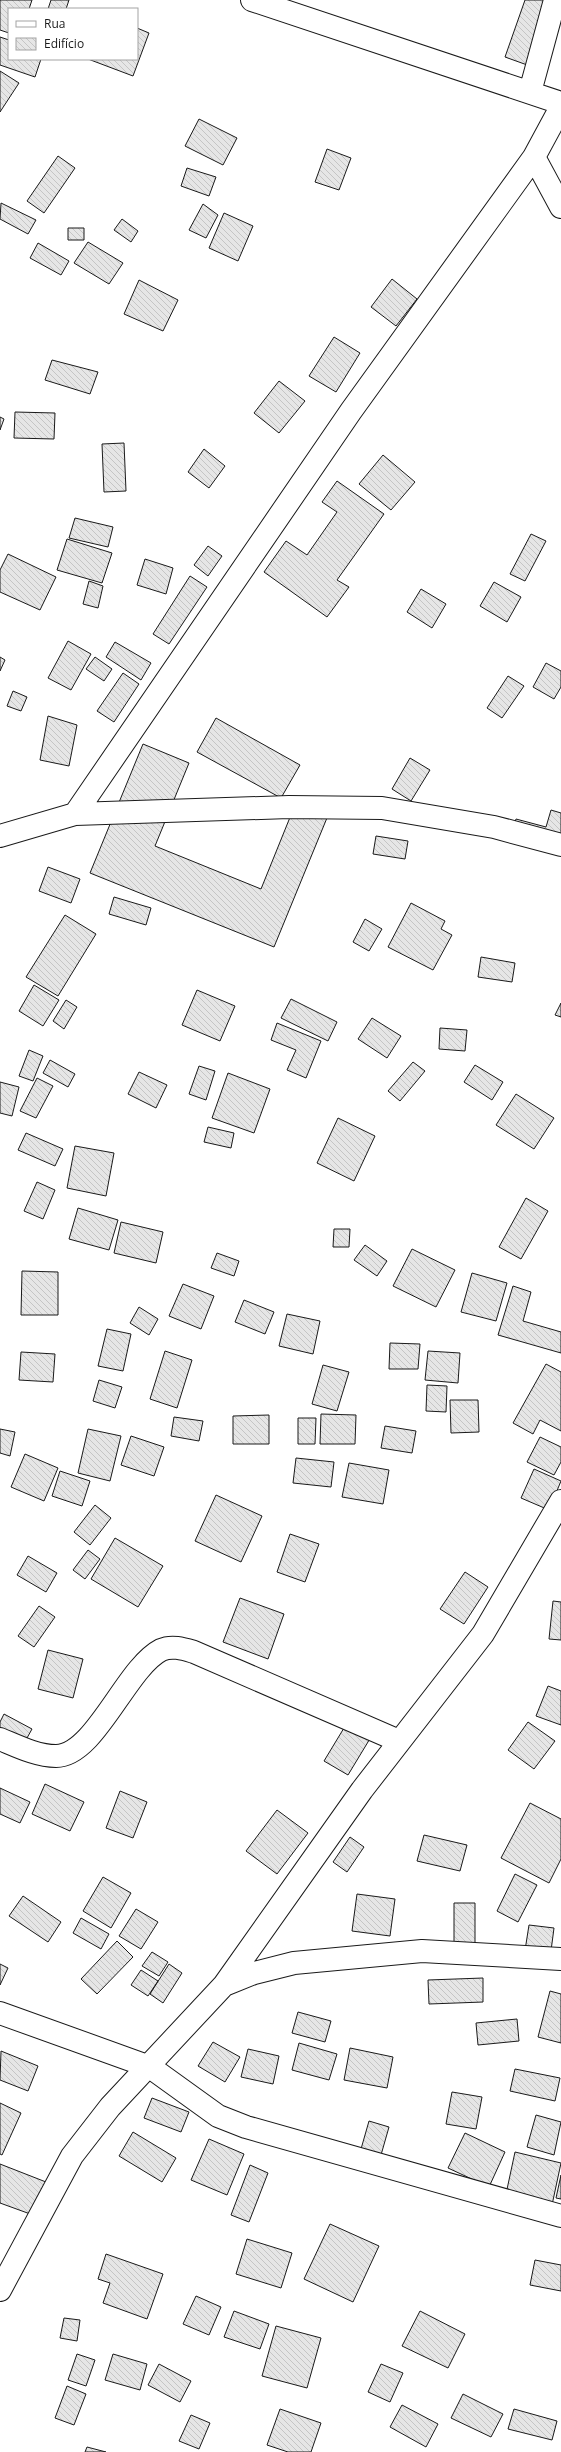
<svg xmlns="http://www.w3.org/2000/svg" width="561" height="2452" viewBox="0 0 561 2452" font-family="'Open Sans',sans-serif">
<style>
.building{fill:url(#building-back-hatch);stroke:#1a1a1a}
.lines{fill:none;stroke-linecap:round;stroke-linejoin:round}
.minor-casing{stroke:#1a1a1a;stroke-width:24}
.minor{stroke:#fff;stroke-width:22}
</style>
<defs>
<pattern id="building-back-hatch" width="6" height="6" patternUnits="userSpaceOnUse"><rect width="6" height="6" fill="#e6e6e6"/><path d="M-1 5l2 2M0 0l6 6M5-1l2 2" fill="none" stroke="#c5c5c5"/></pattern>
</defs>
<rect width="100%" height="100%" fill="#fff"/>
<path class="building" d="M 0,0 L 32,0 L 29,9 L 9,9 L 9,33 L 0,30 Z
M 51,0 L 69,0 L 66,9 L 48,9 Z
M 525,0 L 553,0 L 530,66 L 505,57 Z
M 137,28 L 149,33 L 133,76 L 88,59 L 137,59 Z
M 0,37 L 9,40 L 9,59 L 41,59 L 35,77 L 0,65 Z
M 0,71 L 19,83 L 0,112 Z
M 199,119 L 237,138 L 223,165 L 185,146 Z
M 327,149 L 351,158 L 339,190 L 315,182 Z
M 58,156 L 75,168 L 44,213 L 27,201 Z
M 187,168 L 216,177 L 209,196 L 181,186 Z
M 1,203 L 36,220 L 28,234 L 0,219 Z
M 203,204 L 218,215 L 206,238 L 189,230 Z
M 224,213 L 253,226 L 238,261 L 209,248 Z
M 122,219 L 138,231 L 131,242 L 114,230 Z
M 68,228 L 84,228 L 84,240 L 68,240 Z
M 88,242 L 123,263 L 109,284 L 74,263 Z
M 38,243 L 69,261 L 61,275 L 30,258 Z
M 392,279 L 417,299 L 396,326 L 371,307 Z
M 139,280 L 178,300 L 163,331 L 124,314 Z
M 334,337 L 360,353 L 336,392 L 309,376 Z
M 52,360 L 98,372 L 90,394 L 45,380 Z
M 279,381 L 305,401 L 279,433 L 254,413 Z
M 15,412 L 55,413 L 54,439 L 14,438 Z
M 0,417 L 4,419 L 0,430 Z
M 124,443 L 126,491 L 104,492 L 102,444 Z
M 204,449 L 225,466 L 209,488 L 188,472 Z
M 383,455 L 415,482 L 391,510 L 359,484 Z
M 337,481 L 384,514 L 337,580 L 349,587 L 327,617 L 264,572 L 286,541 L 307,555 L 337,512 L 322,502 Z
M 75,518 L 113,527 L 108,547 L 69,538 Z
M 531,534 L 546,541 L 525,581 L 510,574 Z
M 67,539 L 112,553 L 102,583 L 57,570 Z
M 208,546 L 222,556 L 208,576 L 194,565 Z
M 8,554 L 56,577 L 40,610 L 0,592 L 0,570 Z
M 145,559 L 173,568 L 166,594 L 137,585 Z
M 190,576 L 207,587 L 169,644 L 153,634 Z
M 89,581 L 103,586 L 98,608 L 83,604 Z
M 494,582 L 521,597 L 507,622 L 480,606 Z
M 421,589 L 446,604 L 432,628 L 407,612 Z
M 68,641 L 91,654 L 71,690 L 48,678 Z
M 115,642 L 151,663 L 141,680 L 106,657 Z
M 0,657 L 5,660 L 0,671 Z
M 95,657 L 112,669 L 104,681 L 86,669 Z
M 546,663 L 561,671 L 561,687 L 554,699 L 533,687 Z
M 123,673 L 139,684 L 114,722 L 97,711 Z
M 508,676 L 524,686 L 502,718 L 487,708 Z
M 13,691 L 27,697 L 21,711 L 7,706 Z
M 48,716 L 77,725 L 69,766 L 40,760 Z
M 216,718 L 300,765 L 281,798 L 197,752 Z
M 143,744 L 189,763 L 155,846 L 261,889 L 297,800 L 329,813 L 274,947 L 90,873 Z
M 410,758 L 430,770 L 411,801 L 392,789 Z
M 551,810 L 561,813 L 561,853 L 510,839 L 516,819 L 546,827 Z
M 376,836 L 408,841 L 405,859 L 373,854 Z
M 48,867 L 80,879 L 71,903 L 39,891 Z
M 114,897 L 151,908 L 146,925 L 109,914 Z
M 411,903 L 445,921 L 441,929 L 452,935 L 433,970 L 388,947 Z
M 65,915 L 96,934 L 58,996 L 26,977 Z
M 365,919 L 382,929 L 369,951 L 353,942 Z
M 481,957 L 515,963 L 512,982 L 478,977 Z
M 34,985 L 59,1000 L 43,1026 L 19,1011 Z
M 197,990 L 235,1006 L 220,1041 L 182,1025 Z
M 291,999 L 337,1022 L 328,1041 L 281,1018 Z
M 66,1000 L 77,1007 L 64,1029 L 53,1021 Z
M 561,1003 L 561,1017 L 555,1015 Z
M 372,1018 L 401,1036 L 387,1058 L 358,1039 Z
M 277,1023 L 321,1041 L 306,1078 L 287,1070 L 296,1050 L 271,1040 Z
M 440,1028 L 467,1030 L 465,1051 L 439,1049 Z
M 29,1050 L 43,1056 L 33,1081 L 19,1076 Z
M 50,1060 L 75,1074 L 68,1087 L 43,1073 Z
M 413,1062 L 425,1071 L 400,1101 L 388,1091 Z
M 475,1065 L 503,1082 L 492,1100 L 464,1082 Z
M 199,1066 L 215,1071 L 206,1100 L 189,1094 Z
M 139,1072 L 167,1085 L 156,1108 L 128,1094 Z
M 228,1073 L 270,1089 L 254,1133 L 212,1118 Z
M 37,1078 L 53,1086 L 36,1118 L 20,1111 Z
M 0,1082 L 19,1087 L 12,1116 L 0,1113 Z
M 516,1094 L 554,1118 L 534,1149 L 496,1125 Z
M 338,1118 L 375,1136 L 354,1181 L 317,1163 Z
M 208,1127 L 234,1133 L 231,1148 L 204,1142 Z
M 26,1133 L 63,1149 L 55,1166 L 18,1150 Z
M 75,1146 L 114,1153 L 106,1196 L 67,1188 Z
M 37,1182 L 55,1190 L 43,1219 L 24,1211 Z
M 526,1198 L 548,1211 L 521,1259 L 499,1247 Z
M 78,1208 L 118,1220 L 109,1250 L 69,1239 Z
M 121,1222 L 163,1232 L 156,1263 L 114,1253 Z
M 334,1229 L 350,1229 L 349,1247 L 333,1247 Z
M 365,1245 L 387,1261 L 377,1276 L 354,1260 Z
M 412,1249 L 455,1270 L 436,1307 L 393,1286 Z
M 217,1253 L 239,1261 L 234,1276 L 211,1268 Z
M 22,1271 L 58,1272 L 58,1315 L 21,1315 Z
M 472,1273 L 507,1283 L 496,1321 L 461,1312 Z
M 183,1284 L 214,1296 L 201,1329 L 169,1316 Z
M 513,1286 L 531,1292 L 523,1321 L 561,1332 L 561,1353 L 498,1335 Z
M 244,1300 L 274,1312 L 265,1334 L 235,1322 Z
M 139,1307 L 158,1319 L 149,1335 L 130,1323 Z
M 287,1314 L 320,1321 L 313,1354 L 279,1346 Z
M 107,1329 L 131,1334 L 123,1371 L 98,1366 Z
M 390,1343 L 420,1344 L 418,1369 L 389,1369 Z
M 165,1351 L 192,1360 L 177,1408 L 150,1399 Z
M 428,1351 L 460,1353 L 458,1383 L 425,1380 Z
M 21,1352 L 55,1354 L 53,1382 L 19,1380 Z
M 546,1364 L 561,1372 L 561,1431 L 540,1420 L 533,1434 L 513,1423 Z
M 323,1365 L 349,1372 L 337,1411 L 312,1404 Z
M 99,1380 L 122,1387 L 115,1408 L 93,1401 Z
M 427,1385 L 447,1386 L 446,1412 L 426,1411 Z
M 450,1400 L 478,1400 L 479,1432 L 451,1433 Z
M 321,1414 L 356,1415 L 355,1444 L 320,1444 Z
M 269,1415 L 269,1444 L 233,1444 L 233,1416 Z
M 174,1417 L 203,1421 L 199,1441 L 171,1436 Z
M 298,1418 L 316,1418 L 315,1444 L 298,1444 Z
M 385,1426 L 416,1431 L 412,1453 L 381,1448 Z
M 0,1429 L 15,1432 L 10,1456 L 0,1453 Z
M 88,1429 L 121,1436 L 110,1481 L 78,1473 Z
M 131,1436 L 164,1447 L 154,1476 L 121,1465 Z
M 540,1437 L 561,1447 L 561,1462 L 554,1475 L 527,1462 Z
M 25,1454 L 58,1468 L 44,1501 L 11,1487 Z
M 296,1458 L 334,1462 L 331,1487 L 293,1483 Z
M 349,1463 L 389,1470 L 383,1504 L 342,1497 Z
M 534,1469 L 561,1481 L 549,1510 L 521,1498 Z
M 60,1471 L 90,1481 L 82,1506 L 52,1496 Z
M 216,1495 L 262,1516 L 241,1562 L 195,1541 Z
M 95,1505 L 111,1518 L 90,1545 L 74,1532 Z
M 290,1534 L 319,1544 L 305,1582 L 277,1572 Z
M 115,1538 L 163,1566 L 138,1607 L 91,1579 Z
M 88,1550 L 100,1559 L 85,1579 L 73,1570 Z
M 28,1556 L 57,1573 L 46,1592 L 17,1575 Z
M 465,1572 L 488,1587 L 464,1624 L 440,1609 Z
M 240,1598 L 284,1614 L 268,1659 L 223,1642 Z
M 553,1601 L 561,1602 L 561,1640 L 549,1639 Z
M 39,1606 L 55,1617 L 34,1647 L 18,1636 Z
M 48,1650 L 83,1659 L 73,1698 L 38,1689 Z
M 548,1686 L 561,1691 L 561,1725 L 536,1716 Z
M 4,1714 L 32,1729 L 17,1756 L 0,1747 L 0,1722 Z
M 528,1722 L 555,1741 L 534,1769 L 508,1750 Z
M 347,1723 L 371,1737 L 348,1775 L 324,1761 Z
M 45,1784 L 84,1802 L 70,1831 L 32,1814 Z
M 0,1788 L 30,1802 L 20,1823 L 0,1814 Z
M 120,1791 L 147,1802 L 133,1838 L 106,1828 Z
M 530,1803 L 561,1819 L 561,1859 L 549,1883 L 501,1858 Z
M 277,1810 L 308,1833 L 277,1874 L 246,1851 Z
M 424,1835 L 467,1845 L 460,1871 L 417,1861 Z
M 350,1837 L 364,1847 L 347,1872 L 333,1862 Z
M 515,1874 L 537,1885 L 518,1922 L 497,1911 Z
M 103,1877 L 131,1893 L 111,1928 L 83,1911 Z
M 357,1894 L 395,1899 L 390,1936 L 352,1931 Z
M 23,1896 L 61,1922 L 48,1942 L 9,1916 Z
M 454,1903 L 475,1903 L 475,1944 L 454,1944 Z
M 136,1909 L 158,1922 L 141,1949 L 119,1936 Z
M 81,1918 L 109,1934 L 101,1949 L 73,1933 Z
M 529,1925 L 554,1928 L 549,1966 L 523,1963 Z
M 117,1941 L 133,1957 L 97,1994 L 81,1979 Z
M 152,1952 L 168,1962 L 159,1976 L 142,1966 Z
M 0,1964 L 8,1968 L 0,1985 Z
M 169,1964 L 182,1973 L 163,2003 L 150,1994 Z
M 141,1970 L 158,1981 L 148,1996 L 131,1985 Z
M 483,1978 L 483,2002 L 429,2004 L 428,1980 Z
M 550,1991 L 561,1994 L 561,2043 L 538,2037 Z
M 298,2012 L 331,2021 L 325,2042 L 292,2033 Z
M 517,2019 L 519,2041 L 478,2045 L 476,2023 Z
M 213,2042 L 240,2057 L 225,2082 L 198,2066 Z
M 299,2043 L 337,2054 L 329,2080 L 292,2070 Z
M 350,2048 L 393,2057 L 387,2088 L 344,2080 Z
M 248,2049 L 279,2056 L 273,2084 L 241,2077 Z
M 1,2051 L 38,2066 L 28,2091 L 0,2080 Z
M 515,2069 L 560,2078 L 555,2101 L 510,2091 Z
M 452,2092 L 482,2097 L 476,2129 L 446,2124 Z
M 152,2098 L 189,2112 L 181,2132 L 144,2118 Z
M 0,2103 L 21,2113 L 2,2155 L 0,2154 Z
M 536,2115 L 561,2122 L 554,2155 L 527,2147 Z
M 369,2121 L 389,2127 L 381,2155 L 361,2149 Z
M 133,2132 L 176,2158 L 162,2182 L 119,2156 Z
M 465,2133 L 505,2152 L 489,2187 L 448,2168 Z
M 209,2139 L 244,2154 L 227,2195 L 191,2180 Z
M 515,2152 L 561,2163 L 552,2205 L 506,2194 Z
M 0,2164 L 46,2182 L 33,2215 L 0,2203 Z
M 250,2165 L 268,2173 L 249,2222 L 231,2215 Z
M 561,2175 L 561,2199 L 556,2198 Z
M 330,2224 L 379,2246 L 353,2302 L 304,2279 Z
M 247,2239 L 292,2253 L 281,2288 L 236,2274 Z
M 106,2254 L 163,2274 L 147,2319 L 103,2303 L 110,2283 L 98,2279 Z
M 535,2260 L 561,2265 L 561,2291 L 530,2285 Z
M 196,2296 L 221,2307 L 209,2335 L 183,2324 Z
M 234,2311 L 269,2324 L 260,2349 L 224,2337 Z
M 420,2311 L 465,2334 L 448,2368 L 402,2346 Z
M 64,2318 L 80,2320 L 77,2341 L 60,2338 Z
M 276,2326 L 321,2338 L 307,2388 L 262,2376 Z
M 77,2354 L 95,2360 L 86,2386 L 68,2380 Z
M 113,2354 L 147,2364 L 140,2390 L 105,2380 Z
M 159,2364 L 191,2381 L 180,2402 L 148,2385 Z
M 381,2364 L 403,2373 L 390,2402 L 368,2392 Z
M 67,2386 L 86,2394 L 74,2425 L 55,2418 Z
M 463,2394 L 503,2414 L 491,2437 L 451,2418 Z
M 402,2405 L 438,2424 L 426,2447 L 390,2427 Z
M 280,2409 L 321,2423 L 311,2452 L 288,2452 L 267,2445 Z
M 514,2409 L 557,2421 L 552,2440 L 508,2429 Z
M 191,2415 L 210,2423 L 199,2449 L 179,2441 Z
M 87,2447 L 106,2452 L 85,2452 Z"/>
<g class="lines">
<g class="minor-casing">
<path id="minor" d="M 252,0 L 561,103
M 530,92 L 555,0
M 534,157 L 561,207
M 75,814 L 351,411 L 534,157 L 561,107
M 0,836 L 75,814 L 289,807 L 382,808 L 494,827 L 561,845
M 0,1739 C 17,1746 37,1756 56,1756 C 95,1756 126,1668 161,1650 C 172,1645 184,1649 194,1652 L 399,1741
M 224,1985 L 254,1973 L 294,1963 L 422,1951 L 561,1959
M 0,2013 L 150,2067 L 218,2116 L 246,2127 L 561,2216
M 0,2290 L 72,2156 L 110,2107 L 224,1985 L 362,1790 L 483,1634 L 561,1501"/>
</g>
<use href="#minor" class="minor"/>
</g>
<rect x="8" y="8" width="130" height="52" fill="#ffffff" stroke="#a3a3a3"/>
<rect x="16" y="21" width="20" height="6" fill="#ffffff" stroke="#a3a3a3"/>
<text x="44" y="28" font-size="12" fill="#1a1a1a">Rua</text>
<rect x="16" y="38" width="20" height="12" fill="url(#building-back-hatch)" stroke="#a3a3a3"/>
<text x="44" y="48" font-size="12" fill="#1a1a1a">Edifício</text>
</svg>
